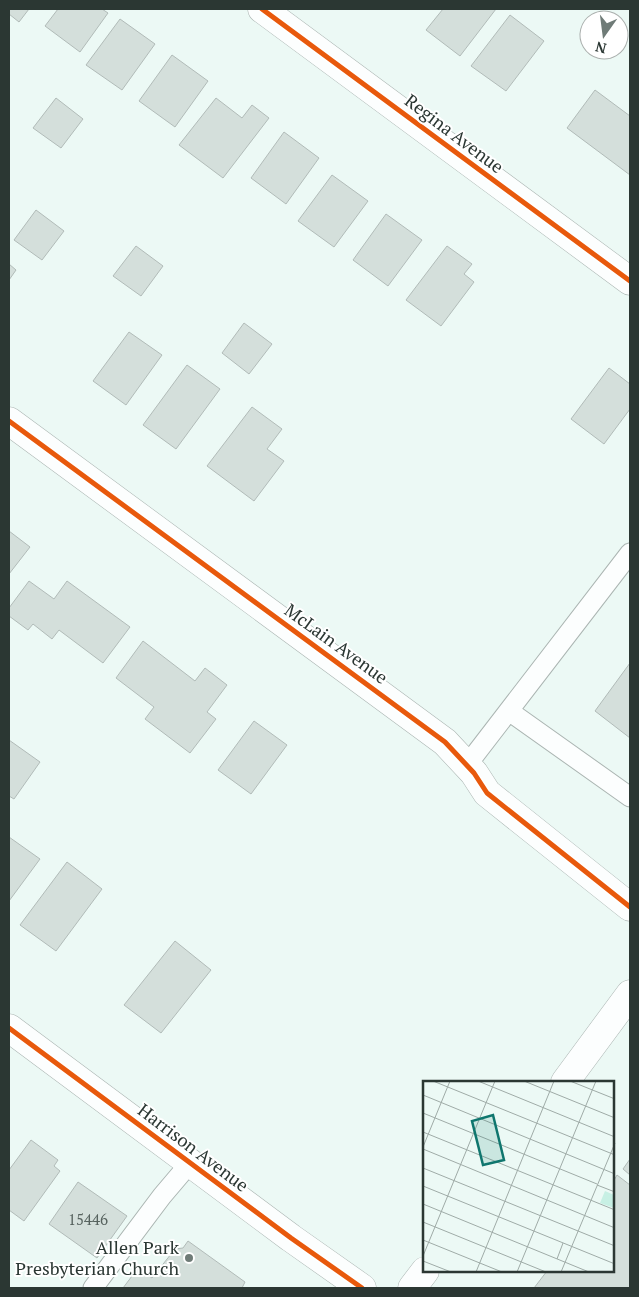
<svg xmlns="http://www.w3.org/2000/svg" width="639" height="1297" viewBox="0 0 639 1297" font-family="'PT Serif',serif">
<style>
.building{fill:#d4dfdb;stroke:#b1bbb8}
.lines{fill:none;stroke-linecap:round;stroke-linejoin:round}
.lane-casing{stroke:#abb5b2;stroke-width:21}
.street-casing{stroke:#abb5b2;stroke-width:29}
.secondary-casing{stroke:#abb5b2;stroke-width:29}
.lane{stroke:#fcfefe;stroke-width:19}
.street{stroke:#fcfefe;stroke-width:28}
.secondary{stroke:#fcfefe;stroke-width:28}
.cycleway-casing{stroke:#fff;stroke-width:8}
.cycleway{stroke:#e8590c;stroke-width:5}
.poi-dot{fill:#6f7b77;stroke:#fff;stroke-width:2}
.labels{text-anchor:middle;stroke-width:4;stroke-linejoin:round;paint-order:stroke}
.number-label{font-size:15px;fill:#56625e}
.street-label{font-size:18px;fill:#2b3733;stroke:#fff}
.poi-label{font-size:18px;fill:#2b3733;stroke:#fff;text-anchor:end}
.inset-road{fill:none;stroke:#9faba7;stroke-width:1}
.view{fill:#0f766e;fill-opacity:0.15;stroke:#0f766e;stroke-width:2.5}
.inset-edge{fill:none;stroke:#2b3733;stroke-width:2.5}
</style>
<rect width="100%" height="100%" fill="#ecf9f5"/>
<path class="building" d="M 9,9 L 29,9 L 19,22 L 9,14 Z
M 58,9 L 102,9 L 108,13 L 80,52 L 45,26 Z
M 443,9 L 496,9 L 460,56 L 426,30 Z
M 510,15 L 544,41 L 506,91 L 471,66 Z
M 120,19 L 155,44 L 122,90 L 86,65 Z
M 172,55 L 208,81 L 175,127 L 139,101 Z
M 595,90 L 630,116 L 630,175 L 567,128 Z
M 56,98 L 83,119 L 61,148 L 33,128 Z
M 216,98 L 242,118 L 252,105 L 269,118 L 223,178 L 179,145 Z
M 284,132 L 319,158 L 286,204 L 251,178 Z
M 332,175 L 368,201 L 334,247 L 298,221 Z
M 36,210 L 64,231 L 42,260 L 14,240 Z
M 386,214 L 422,240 L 388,286 L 353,260 Z
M 136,246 L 163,266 L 141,296 L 113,276 Z
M 447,246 L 472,264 L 464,274 L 474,282 L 441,326 L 406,300 Z
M 9,264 L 16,270 L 9,280 Z
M 244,323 L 272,344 L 249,374 L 222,353 Z
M 129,332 L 162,355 L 126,405 L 93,381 Z
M 187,365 L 220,389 L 176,449 L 143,425 Z
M 609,368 L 630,384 L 630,409 L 604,444 L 571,419 Z
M 252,407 L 282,429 L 267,449 L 284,461 L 254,501 L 207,466 Z
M 9,531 L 30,547 L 9,574 Z
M 29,581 L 54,599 L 67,581 L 130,627 L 103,663 L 59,630 L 52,639 L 33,624 L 28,630 L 9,616 L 9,608 Z
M 143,641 L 195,681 L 205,668 L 227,685 L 207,712 L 216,719 L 190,753 L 145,719 L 154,707 L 116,678 Z
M 630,663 L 630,738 L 595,711 Z
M 254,721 L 287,745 L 251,794 L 218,770 Z
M 9,740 L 40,762 L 14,799 L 9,796 Z
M 9,837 L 40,859 L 9,901 Z
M 67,862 L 102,889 L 56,951 L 20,925 Z
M 175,941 L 211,970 L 161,1033 L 124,1005 Z
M 31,1140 L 58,1160 L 54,1166 L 60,1171 L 24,1221 L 9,1210 L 9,1170 Z
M 630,1159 L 630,1175 L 623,1169 Z
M 617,1175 L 630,1185 L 630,1288 L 534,1288 L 547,1271 L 613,1271 L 613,1182 Z
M 78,1182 L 127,1216 L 97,1258 L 49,1224 Z
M 188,1241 L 245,1282 L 242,1288 L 123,1288 L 138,1268 L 152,1278 L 175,1249 L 183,1248 Z"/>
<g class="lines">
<g class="lane-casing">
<path id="lane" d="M 509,711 L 630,797
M 467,765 L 630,553
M 93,1288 L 162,1196 L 190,1163"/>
</g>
<g class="street-casing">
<path id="street" d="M 262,9 L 630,281
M 9,421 L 445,742 L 474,773 L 487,793 L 630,907
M 9,1028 L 291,1238 L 362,1288"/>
</g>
<g class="secondary-casing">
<path id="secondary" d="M 565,1082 L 630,994
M 412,1288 L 425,1271"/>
</g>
<use href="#lane" class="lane"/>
<use href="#street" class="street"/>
<use href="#secondary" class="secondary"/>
<g class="cycleway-casing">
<path id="cycleway" d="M 262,9 L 630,281
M 9,421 L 445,742 L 474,773 L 487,793 L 630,907
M 9,1028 L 291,1238 L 362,1288"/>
</g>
<use href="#cycleway" class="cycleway"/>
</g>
<circle class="poi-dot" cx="189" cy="1258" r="5"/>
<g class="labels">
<g class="number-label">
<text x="88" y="1225">15446</text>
</g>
<g class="street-label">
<text transform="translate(454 134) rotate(37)" y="6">Regina Avenue</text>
<text transform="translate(336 644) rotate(36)" y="6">McLain Avenue</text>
<text transform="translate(193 1148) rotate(37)" y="6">Harrison Avenue</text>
</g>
<g class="poi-label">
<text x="179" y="1254">Allen Park<tspan x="179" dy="21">Presbyterian Church</tspan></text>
</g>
</g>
<g transform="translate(423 1081)">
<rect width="191" height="191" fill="#ecf9f5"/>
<path d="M 182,110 L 191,114 L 191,127 L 177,122 Z" fill="#c7f0e4"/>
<path class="inset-road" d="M 10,0 L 192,74M 55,0 L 192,56M 101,0 L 192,37M 147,0 L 192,18M 0,14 L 192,93M 0,32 L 174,103M 0,51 L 192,129M 0,66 L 27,0M 0,68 L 192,147M 0,87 L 192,165M 174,104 L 192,111M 0,105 L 192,183M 0,123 L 166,191M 0,141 L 123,191M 0,159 L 79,191M 0,175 L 72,0M 134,178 L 140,162M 0,180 L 28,191M 53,191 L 131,0M 94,191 L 173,0M 138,191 L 192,62"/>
<path class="view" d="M 70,34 L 81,79 L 60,84 L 49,40 Z"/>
<rect width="191" height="191" class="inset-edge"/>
</g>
<rect width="639" height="1297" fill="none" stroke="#2b3733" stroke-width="20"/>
<g transform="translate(604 35) rotate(194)"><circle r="24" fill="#ffffff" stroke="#aaafad"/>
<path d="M0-4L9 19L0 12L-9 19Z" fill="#6f7b77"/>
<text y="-8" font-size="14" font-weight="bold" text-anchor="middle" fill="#2b3733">N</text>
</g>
</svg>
